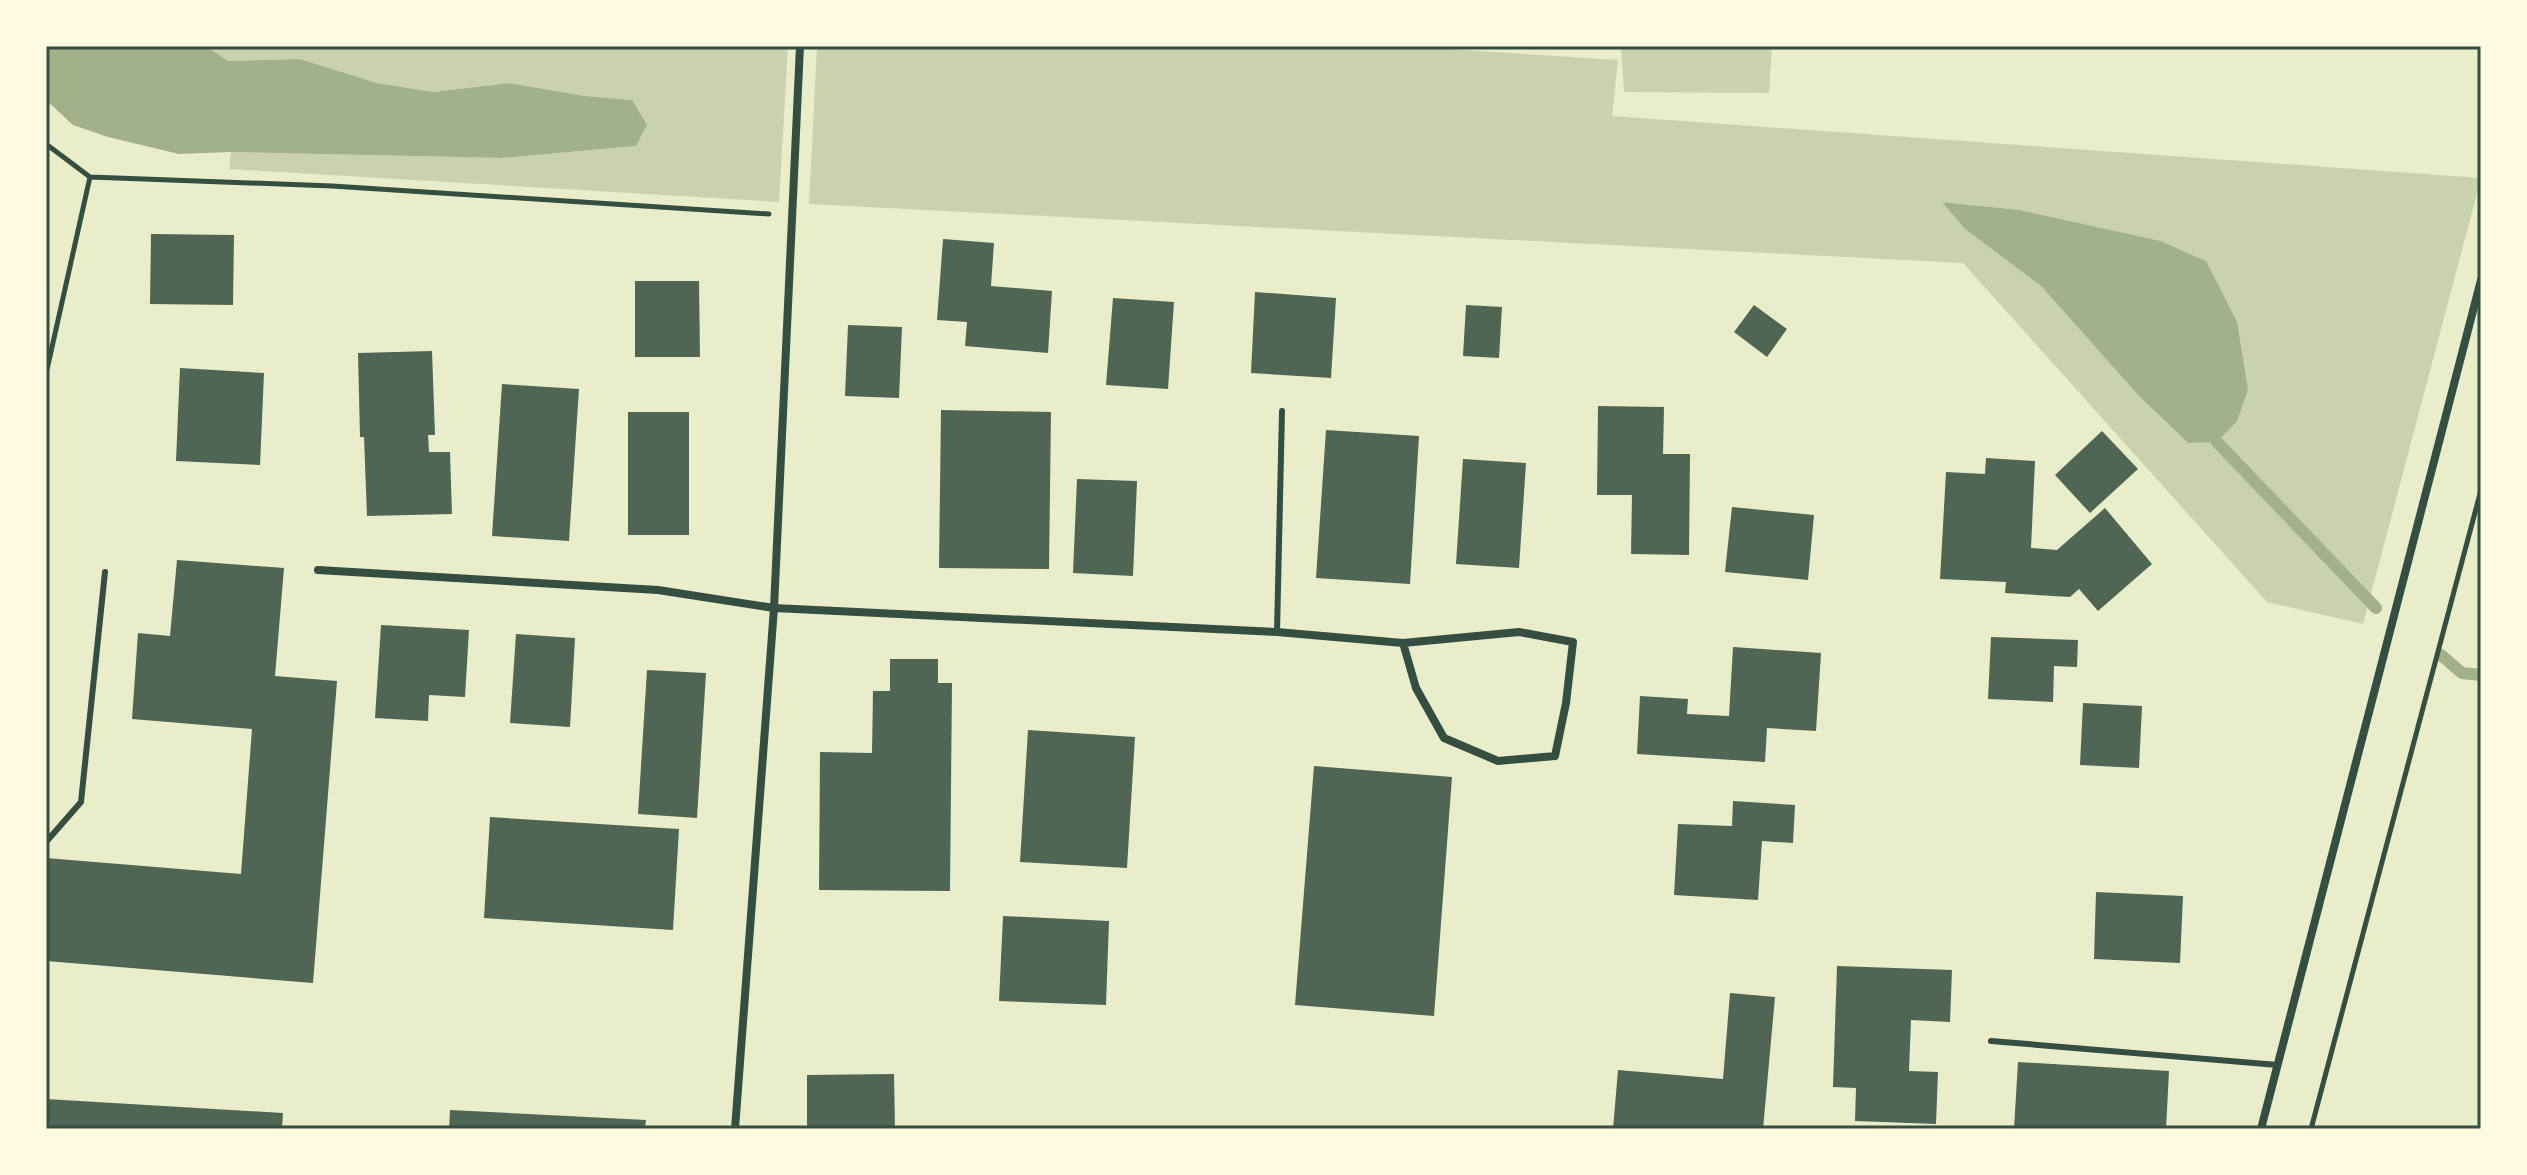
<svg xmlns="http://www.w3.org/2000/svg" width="2527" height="1175" viewBox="0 0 2527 1175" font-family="Mulish,sans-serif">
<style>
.green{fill:#cad2ad;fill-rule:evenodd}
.water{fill:#a3b18a}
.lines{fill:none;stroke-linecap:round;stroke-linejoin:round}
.stream{stroke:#a3b18a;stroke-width:12}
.building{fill:#4f6655}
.path{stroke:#344e41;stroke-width:5}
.service{stroke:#344e41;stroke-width:6}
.minor{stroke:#344e41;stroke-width:8}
.neatline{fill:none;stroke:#344e41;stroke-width:3}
</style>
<rect width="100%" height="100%" fill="#e9edc9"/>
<path class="green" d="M 206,46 L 788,46 L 779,202 L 229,169 L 231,152 L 501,158 L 636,146 L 647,125 L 631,100 L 585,96 L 509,83 L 433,92 L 377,83 L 300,59 L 228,61 Z
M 817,46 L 1399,46 L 1618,60 L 1612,116 L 2481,178 L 2363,624 L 2267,602 L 1963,263 L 809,204 ZM 1943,202 L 2020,210 L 2161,241 L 2206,261 L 2188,443 L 2139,396 L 2041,286 L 1965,229 Z
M 1621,46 L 1772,46 L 1769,93 L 1624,92 Z"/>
<path class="water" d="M 46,46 L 206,46 L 228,61 L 300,59 L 377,83 L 433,92 L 509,83 L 585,96 L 632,100 L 647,125 L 636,146 L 501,158 L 231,152 L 179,154 L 108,137 L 73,125 L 46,100 Z
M 1942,202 L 2020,210 L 2161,241 L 2206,261 L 2237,322 L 2248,390 L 2237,421 L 2217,442 L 2188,443 L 2139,396 L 2041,286 L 1965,229 Z"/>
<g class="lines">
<path class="stream" d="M 2217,442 L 2376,608
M 2441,655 L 2462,673 L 2481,675"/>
</g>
<path class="building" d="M 151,234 L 234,235 L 233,305 L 150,304 Z
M 943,239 L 994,243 L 991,286 L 1052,291 L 1048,353 L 965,346 L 967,322 L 937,320 Z
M 635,281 L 699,281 L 700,357 L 635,357 Z
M 1255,292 L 1336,298 L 1331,378 L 1251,373 Z
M 1113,298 L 1174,302 L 1168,389 L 1106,385 Z
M 1466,305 L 1502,307 L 1499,358 L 1463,356 Z
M 1754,305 L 1787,329 L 1767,357 L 1734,332 Z
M 848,325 L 902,327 L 899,398 L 845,396 Z
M 432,351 L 435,435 L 428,435 L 429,452 L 450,452 L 452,514 L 367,516 L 364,437 L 360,437 L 358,353 Z
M 180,368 L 264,373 L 260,465 L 176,461 Z
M 502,384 L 579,389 L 569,541 L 492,536 Z
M 1598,406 L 1664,407 L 1663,454 L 1690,454 L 1689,555 L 1631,554 L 1632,495 L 1597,495 Z
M 941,410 L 1051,412 L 1049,569 L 939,568 Z
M 628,412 L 689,412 L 689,535 L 628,535 Z
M 1326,430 L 1419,436 L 1410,584 L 1316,578 Z
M 2102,431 L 2138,469 L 2090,513 L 2055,475 Z
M 1986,458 L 2035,461 L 2031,548 L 2057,550 L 2105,508 L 2152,564 L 2098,611 L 2079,589 L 2070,597 L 2005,593 L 2006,582 L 1940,579 L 1946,472 L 1985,474 Z
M 1463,459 L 1526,463 L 1519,568 L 1456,564 Z
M 1077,479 L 1137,481 L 1133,576 L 1073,573 Z
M 1732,507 L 1814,515 L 1808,580 L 1725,572 Z
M 177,560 L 284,568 L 275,676 L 337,681 L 313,983 L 46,961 L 46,858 L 241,874 L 252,729 L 132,719 L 138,633 L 170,636 Z
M 381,625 L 469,630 L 465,697 L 429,695 L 428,721 L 375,718 Z
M 516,634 L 575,638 L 570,727 L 510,723 Z
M 1991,637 L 2078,640 L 2077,667 L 2054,666 L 2053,702 L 1988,699 Z
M 1733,647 L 1821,653 L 1816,731 L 1767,728 L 1765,762 L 1637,754 L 1640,696 L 1688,699 L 1687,714 L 1729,716 Z
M 890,659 L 938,659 L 938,683 L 952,683 L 950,891 L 819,890 L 820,752 L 872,753 L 873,691 L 890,691 Z
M 647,670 L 706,673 L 697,818 L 638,814 Z
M 2083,703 L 2142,706 L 2139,768 L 2080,765 Z
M 1028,730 L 1135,737 L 1127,868 L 1020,862 Z
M 1314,766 L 1452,777 L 1434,1016 L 1295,1005 Z
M 1733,801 L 1795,805 L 1793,843 L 1762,841 L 1758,900 L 1674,895 L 1678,824 L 1732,826 Z
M 490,817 L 679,829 L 673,930 L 484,918 Z
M 2096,892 L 2183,896 L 2180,963 L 2094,959 Z
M 1003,916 L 1109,921 L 1106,1005 L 999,1001 Z
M 1837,966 L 1952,970 L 1950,1022 L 1911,1020 L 1909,1071 L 1938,1072 L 1936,1124 L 1855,1121 L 1856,1088 L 1833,1087 Z
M 1730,993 L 1775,997 L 1763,1129 L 1613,1129 L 1618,1070 L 1723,1079 Z
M 2018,1062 L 2169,1071 L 2166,1129 L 2014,1129 Z
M 894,1074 L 895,1129 L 807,1129 L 807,1075 Z
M 46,1099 L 283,1113 L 282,1129 L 46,1129 Z
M 450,1110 L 646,1120 L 645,1129 L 449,1129 Z"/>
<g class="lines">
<path class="path" d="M 46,144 L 90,177 L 332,186 L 769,214
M 46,374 L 90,177
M 2311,1129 L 2481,490"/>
<path class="service" d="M 1277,632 L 1282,411
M 46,842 L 81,802 L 105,572
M 1991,1041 L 2278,1065"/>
<path class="minor" d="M 318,570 L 658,590 L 774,608 L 1277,632 L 1403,643 L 1416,688 L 1444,738 L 1498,761 L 1555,756 L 1566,703 L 1573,642 L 1519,632 L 1403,643
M 735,1129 L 774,608 L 800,46
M 2261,1129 L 2481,280"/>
</g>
<rect width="2527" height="1175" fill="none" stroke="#fefae0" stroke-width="96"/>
<rect x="48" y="48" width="2431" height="1079" class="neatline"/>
</svg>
